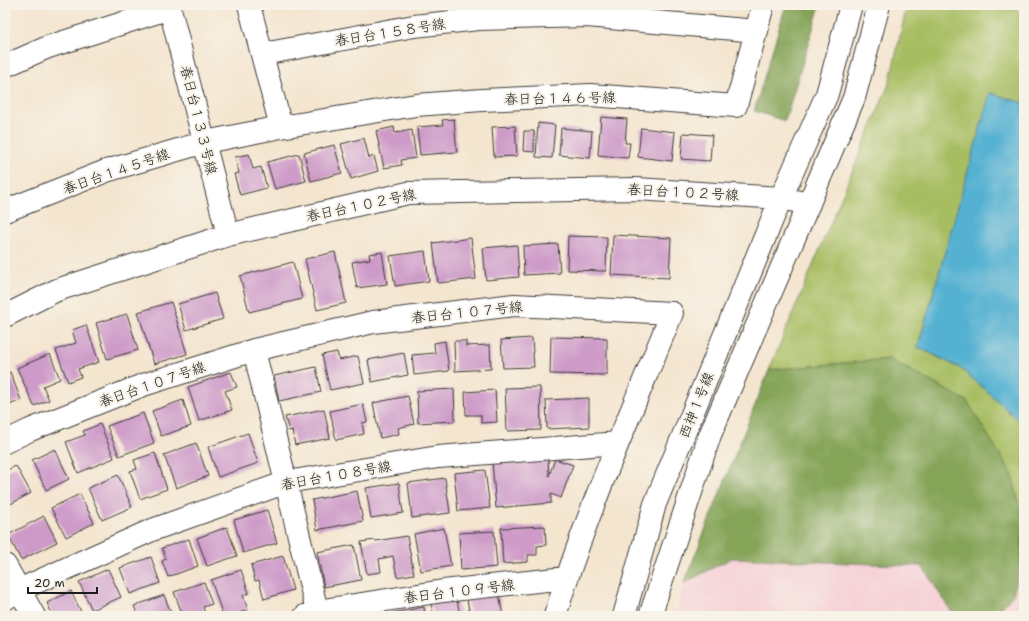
<svg xmlns="http://www.w3.org/2000/svg" width="1029" height="621" viewBox="0 0 1029 621" font-family="'Shantell Sans','Klee One',sans-serif">
<style>
.built{fill:#f6cfd6}
.green{fill:#a7bd62;stroke:#626c3f}
.forest{fill:#85a458;stroke:#50603a}
.water{fill:#54b1d2;stroke:#386677}
.building{fill:#ce9bc9}
.lines{fill:none;stroke-linecap:round;stroke-linejoin:round}
.minor-casing{stroke:#3c3a37;stroke-width:24}
.minor{stroke:#fff;stroke-width:22}
.labels{text-anchor:middle;stroke-width:4;stroke-linejoin:round;paint-order:stroke}
.street-label{font-size:14px;fill:#1c1c1c;stroke:#f7f3e8}
</style>
<rect width="100%" height="100%" fill="#f7f3e8"/>
<filter id="ink" filterUnits="userSpaceOnUse"><feTurbulence type="fractalNoise" baseFrequency=".025" numOctaves="2"/><feDisplacementMap in="SourceGraphic" scale="8" xChannelSelector="R" yChannelSelector="G"/><feConvolveMatrix kernelMatrix="1 2 1 2 8 2 1 2 1" color-interpolation-filters="sRGB"/></filter>
<filter id="wash" filterUnits="userSpaceOnUse"><feTurbulence type="fractalNoise" baseFrequency=".012" numOctaves="4" result="noise"/><feDisplacementMap in="SourceGraphic" scale="16" xChannelSelector="R" yChannelSelector="G"/><feGaussianBlur stdDeviation="0.9" result="paint"/><feColorMatrix in="noise" values="0 0 0 0 0 0 0 0 0 0 0 0 0 0 0 0 0 1.4 0 .05"/><feComposite in="paint" operator="in"/></filter>
<g filter="url(#wash)">
<rect width="100%" height="100%" fill="#f4e5cf"/>
<path class="built" d="M 732,558 L 922,566 L 954,616 L 676,616 L 684,583 Z
M 1021,562 L 1024,563 L 1024,616 L 994,616 L 1013,595 Z"/>
<path class="green" d="M 907,5 L 1012,5 L 1024,15 L 1024,103 L 991,93 L 918,347 L 960,368 L 986,390 L 1019,421 L 1024,434 L 1024,563 L 1021,562 L 1023,522 L 889,359 L 769,370 L 889,84 Z"/>
<path class="forest" d="M 786,5 L 820,5 L 785,121 L 754,111 Z
M 889,359 L 967,401 L 1012,474 L 1023,522 L 1021,562 L 1013,595 L 994,616 L 954,616 L 922,566 L 732,558 L 684,583 L 769,370 Z"/>
<path class="water" d="M 990,93 L 1024,103 L 1024,434 L 1019,421 L 986,390 L 960,368 L 918,347 Z"/>
<g id="blocks">
<path class="building" d="M 601,117 L 627,119 L 625,143 L 630,143 L 628,158 L 598,155 Z
M 454,119 L 457,152 L 420,155 L 417,127 L 443,125 L 442,120 Z
M 538,123 L 555,125 L 552,158 L 536,157 Z
M 515,126 L 517,156 L 494,157 L 492,127 Z
M 394,127 L 395,133 L 412,130 L 416,158 L 401,160 L 402,165 L 384,168 L 376,131 Z
M 561,128 L 592,131 L 590,158 L 559,155 Z
M 641,128 L 675,132 L 672,161 L 638,157 Z
M 524,131 L 534,131 L 534,152 L 523,151 Z
M 683,133 L 712,135 L 710,161 L 681,159 Z
M 364,138 L 369,158 L 374,156 L 378,171 L 351,179 L 341,144 Z
M 334,145 L 342,173 L 311,181 L 304,153 Z
M 249,154 L 253,169 L 261,167 L 267,188 L 240,195 L 234,174 L 239,173 L 235,157 Z
M 299,154 L 306,181 L 275,189 L 267,162 Z
M 613,235 L 671,238 L 669,278 L 611,275 Z
M 568,236 L 607,237 L 606,271 L 567,270 Z
M 471,238 L 476,279 L 438,283 L 433,243 Z
M 558,244 L 560,273 L 524,275 L 523,246 Z
M 517,245 L 519,277 L 486,280 L 483,248 Z
M 425,251 L 429,281 L 395,286 L 390,256 Z
M 335,252 L 346,303 L 317,310 L 305,259 Z
M 382,252 L 387,284 L 357,288 L 352,262 L 370,259 L 369,254 Z
M 293,262 L 302,299 L 249,312 L 240,276 Z
M 215,293 L 223,319 L 186,330 L 178,304 Z
M 171,302 L 187,354 L 154,364 L 138,312 Z
M 127,314 L 138,350 L 107,359 L 96,323 Z
M 86,325 L 99,362 L 78,369 L 81,377 L 68,382 L 56,350 L 76,343 L 72,330 Z
M 551,337 L 607,338 L 607,375 L 550,374 Z
M 532,338 L 534,367 L 503,368 L 501,340 Z
M 445,341 L 449,371 L 414,375 L 412,355 L 435,353 L 434,343 Z
M 454,341 L 466,341 L 466,346 L 490,345 L 491,369 L 455,371 Z
M 337,352 L 339,360 L 358,356 L 364,383 L 330,390 L 322,355 Z
M 404,353 L 408,375 L 372,382 L 368,360 Z
M 50,354 L 60,379 L 43,386 L 49,400 L 34,406 L 17,368 Z
M 316,367 L 321,392 L 279,401 L 274,376 Z
M 10,372 L 21,400 L 5,407 L 5,374 Z
M 231,372 L 237,387 L 225,391 L 232,410 L 199,421 L 188,387 Z
M 540,387 L 541,430 L 507,431 L 505,388 Z
M 454,389 L 455,421 L 418,423 L 417,391 Z
M 495,390 L 497,422 L 481,423 L 481,415 L 466,415 L 465,392 Z
M 408,396 L 414,424 L 398,428 L 399,434 L 380,438 L 373,403 Z
M 589,398 L 589,427 L 547,429 L 546,400 Z
M 183,400 L 191,426 L 161,436 L 152,411 Z
M 363,404 L 367,422 L 362,423 L 364,434 L 336,440 L 330,411 Z
M 324,409 L 330,438 L 295,445 L 292,430 L 289,431 L 285,417 Z
M 143,413 L 154,443 L 119,456 L 107,426 Z
M 100,424 L 114,458 L 78,473 L 66,442 L 85,435 L 83,431 Z
M 248,433 L 258,463 L 218,477 L 208,447 Z
M 196,443 L 208,476 L 176,488 L 164,455 Z
M 55,449 L 69,479 L 46,490 L 32,460 Z
M 155,453 L 167,489 L 140,499 L 130,471 L 137,469 L 134,460 Z
M 548,458 L 549,476 L 555,459 L 573,465 L 561,498 L 551,494 L 551,503 L 496,508 L 492,462 Z
M 16,466 L 31,493 L 5,507 L 5,471 Z
M 485,470 L 490,508 L 458,511 L 454,473 Z
M 118,475 L 132,507 L 102,520 L 88,488 Z
M 445,478 L 450,513 L 412,518 L 408,483 Z
M 399,483 L 403,513 L 371,518 L 366,488 Z
M 357,491 L 363,521 L 317,530 L 312,500 Z
M 80,494 L 94,523 L 66,537 L 51,508 Z
M 267,510 L 277,543 L 243,553 L 234,520 Z
M 44,516 L 57,542 L 21,560 L 8,535 Z
M 545,526 L 546,545 L 537,546 L 537,555 L 528,555 L 528,562 L 503,564 L 501,528 Z
M 227,527 L 237,556 L 207,566 L 197,538 Z
M 444,528 L 451,566 L 421,571 L 414,534 Z
M 494,531 L 497,567 L 461,570 L 459,533 Z
M 407,536 L 414,574 L 397,577 L 393,556 L 379,559 L 381,572 L 367,574 L 361,542 L 375,540 L 376,541 Z
M 189,539 L 198,566 L 168,577 L 162,561 L 166,559 L 162,548 Z
M 354,545 L 361,580 L 324,587 L 317,552 Z
M 283,556 L 293,590 L 264,599 L 259,580 L 255,581 L 251,565 Z
M 151,557 L 160,583 L 130,594 L 120,568 Z
M 108,569 L 121,597 L 92,610 L 79,582 Z
M 241,570 L 249,593 L 243,595 L 248,610 L 230,616 L 223,616 L 211,580 Z
M 204,582 L 212,604 L 203,607 L 206,616 L 183,616 L 174,592 Z
M 71,591 L 83,616 L 53,616 L 47,603 Z
M 499,594 L 503,616 L 470,616 L 467,599 Z
M 164,595 L 172,616 L 138,616 L 134,606 Z
M 457,600 L 460,616 L 434,616 L 431,604 Z
M 424,607 L 425,616 L 393,616 L 392,613 Z"/>
</g>
</g>
<g filter="url(#ink)">
<use href="#blocks" fill-opacity="0" stroke="#3c3a37" stroke-width="1"/>
<g class="lines">
<g class="minor-casing">
<path id="minor" d="M 169,5 L 228,235
M 249,5 L 281,127
M 263,54 L 414,26 L 479,19 L 587,16 L 757,31
M 5,66 L 48,47 L 170,8
M 5,211 L 106,171 L 205,142 L 281,127 L 416,105 L 482,100 L 590,95 L 736,106 L 763,5
M 5,316 L 57,290 L 228,235 L 408,193 L 636,189 L 781,198 L 809,204
M 254,350 L 317,611
M 5,442 L 30,430 L 143,385 L 254,350 L 373,322 L 514,305 L 672,313 C 631,413 586,513 555,616
M 5,565 L 34,616
M 5,599 L 19,590 L 152,530 L 287,482 L 438,457 L 618,443
M 305,616 L 317,611 L 443,591 L 566,578
M 624,616 L 655,504 L 781,198 L 827,94 L 851,5
M 650,616 L 710,435 L 854,98 L 879,5"/>
</g>
<use href="#minor" class="minor"/>
</g>
</g>
<g class="labels">
<g class="street-label">
<text transform="translate(390 32) rotate(-9)" y="5">春日台１５８号線</text>
<text transform="translate(560 98) rotate(-1)" y="5">春日台１４６号線</text>
<text transform="translate(199 120) rotate(76)" y="5">春日台１３３号線</text>
<text transform="translate(116 171) rotate(-19)" y="5">春日台１４５号線</text>
<text transform="translate(683 192) rotate(3)" y="5">春日台１０２号線</text>
<text transform="translate(361 205) rotate(-12)" y="5">春日台１０２号線</text>
<text transform="translate(467 312) rotate(-6)" y="5">春日台１０７号線</text>
<text transform="translate(152 384) rotate(-19)" y="5">春日台１０７号線</text>
<text transform="translate(696 405) rotate(-68)" y="5">西神１号線</text>
<text transform="translate(336 475) rotate(-10)" y="5">春日台１０８号線</text>
<text transform="translate(459 591) rotate(-7)" y="5">春日台１０９号線</text>
</g>
</g>
<rect width="1029" height="621" fill="none" stroke="#f7f3e8" stroke-width="20"/>
<path d="M28 587v6h69v-6" fill="none" stroke="#1c1c1c" stroke-width="2"/>
<text x="34" y="587" font-size="12" fill="#1c1c1c" stroke="#f7f3e8" stroke-width="3" paint-order="stroke">20 m</text>
</svg>
